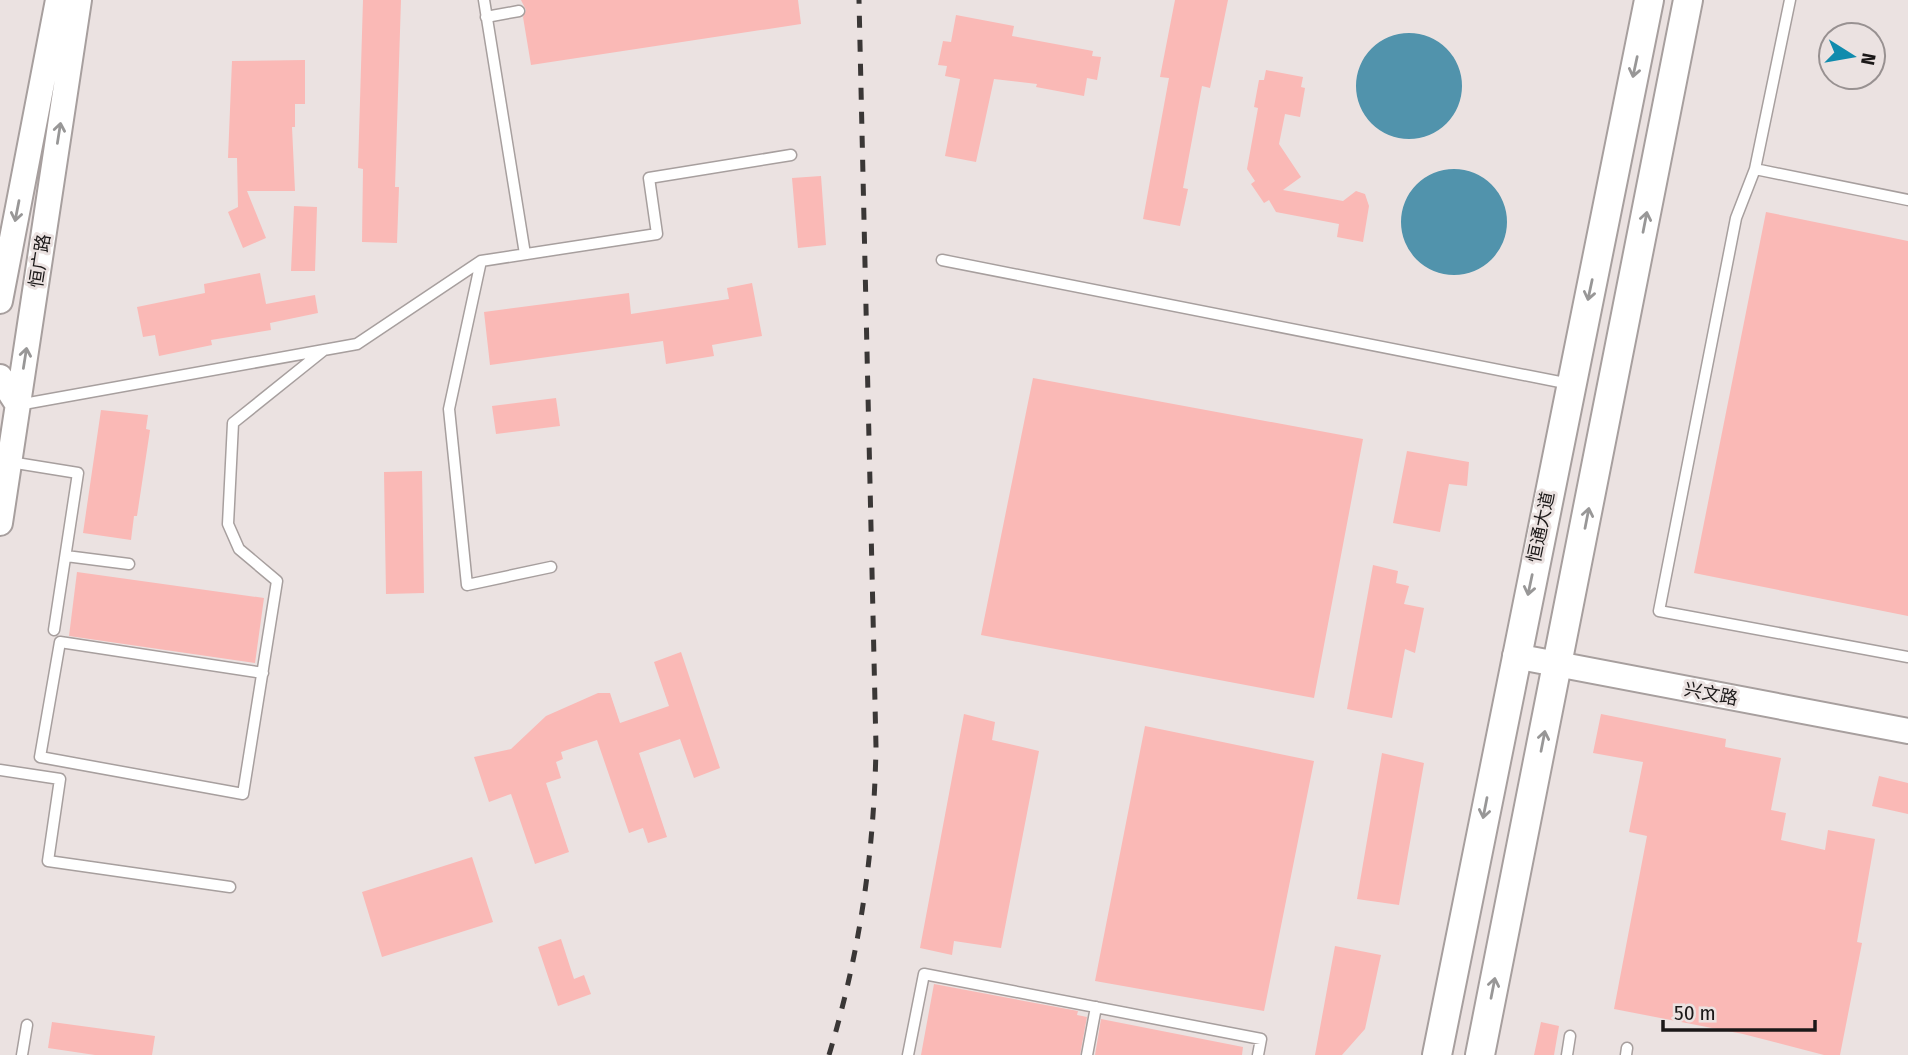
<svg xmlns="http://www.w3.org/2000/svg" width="1908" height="1055" viewBox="0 0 1908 1055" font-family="'Fira Sans Condensed','Noto Sans SC',sans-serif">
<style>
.water{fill:#5193ac}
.building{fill:#fab9b6}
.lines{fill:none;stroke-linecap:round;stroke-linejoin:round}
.service-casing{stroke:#a79f9e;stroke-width:13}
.tertiary-casing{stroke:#a79f9e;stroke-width:28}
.secondary-casing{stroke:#a79f9e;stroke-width:32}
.service{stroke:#fff;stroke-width:10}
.tertiary{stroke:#fff;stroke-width:24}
.secondary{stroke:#fff;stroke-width:28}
.rail{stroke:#3a3736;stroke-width:5;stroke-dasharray:12 12;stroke-linecap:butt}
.oneway{stroke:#989797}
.labels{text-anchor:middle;stroke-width:6;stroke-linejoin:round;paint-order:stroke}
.street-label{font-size:18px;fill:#1b1818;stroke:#ebe2e1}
</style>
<rect width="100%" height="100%" fill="#ebe2e1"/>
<path class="water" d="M1356 86a53 53 0 1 1 106 0a53 53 0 1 1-106 0Z
M1401 222a53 53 0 1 1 106 0a53 53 0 1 1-106 0Z"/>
<path class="building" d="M 363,0 L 401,0 L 395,187 L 399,187 L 397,243 L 362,242 L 363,169 L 358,168 Z
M 521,0 L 798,0 L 801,24 L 531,65 L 523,17 L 526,10 Z
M 1175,0 L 1228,0 L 1210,88 L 1202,86 L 1183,188 L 1188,189 L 1180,226 L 1143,219 L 1169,78 L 1160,77 Z
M 956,15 L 1014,26 L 1012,36 L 1093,51 L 1092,56 L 1101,57 L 1097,80 L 1087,78 L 1084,96 L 1036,87 L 1037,84 L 994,79 L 976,162 L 945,156 L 960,79 L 945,76 L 947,66 L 938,65 L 943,41 L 951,42 Z
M 305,60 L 305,104 L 295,104 L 295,127 L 292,127 L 295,191 L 247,191 L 266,238 L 243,248 L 228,212 L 238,207 L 237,158 L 228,158 L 232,61 Z
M 1266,70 L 1303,77 L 1301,87 L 1305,88 L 1300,117 L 1285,114 L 1279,144 L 1301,177 L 1283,190 L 1343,201 L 1356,191 L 1365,194 L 1369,206 L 1363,242 L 1337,237 L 1339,224 L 1276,212 L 1269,200 L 1264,203 L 1251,184 L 1255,181 L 1247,169 L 1258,108 L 1254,107 L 1259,80 L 1264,80 Z
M 821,176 L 826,245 L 798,248 L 792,178 Z
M 294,206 L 317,207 L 315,271 L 291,271 Z
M 1766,212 L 1908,241 L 1908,616 L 1694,573 Z
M 260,273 L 266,304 L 315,295 L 318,313 L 270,323 L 271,330 L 211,340 L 212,345 L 159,356 L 155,335 L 143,337 L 137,307 L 205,293 L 204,284 Z
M 752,283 L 762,336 L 712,345 L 714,356 L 666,364 L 663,341 L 490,365 L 484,312 L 629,293 L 631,314 L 729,299 L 727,288 Z
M 1033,378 L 1363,439 L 1314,698 L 981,635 Z
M 556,398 L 560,426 L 496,434 L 492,406 Z
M 101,410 L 148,415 L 146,429 L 150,430 L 137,516 L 134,516 L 131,540 L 83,533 Z
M 1407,451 L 1469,462 L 1467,486 L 1449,484 L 1440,532 L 1393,523 Z
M 422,471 L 424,593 L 386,594 L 384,472 Z
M 1373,565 L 1398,571 L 1396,583 L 1409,586 L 1404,604 L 1424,608 L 1415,653 L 1405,649 L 1392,718 L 1347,709 Z
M 77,572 L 264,598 L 255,663 L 69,636 Z
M 681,652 L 720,768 L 694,778 L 680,739 L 639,753 L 667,837 L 648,843 L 643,828 L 629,833 L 597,740 L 561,752 L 563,759 L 556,762 L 561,778 L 546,783 L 569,852 L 535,864 L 511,794 L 489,802 L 474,757 L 511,749 L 546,716 L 598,693 L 610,693 L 620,723 L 669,706 L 654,662 Z
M 964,714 L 995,722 L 992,740 L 1039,751 L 1001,948 L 954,941 L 952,955 L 920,948 Z
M 1601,714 L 1726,739 L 1725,747 L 1781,758 L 1771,810 L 1786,813 L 1781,840 L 1825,850 L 1828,830 L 1875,839 L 1857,942 L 1862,943 L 1840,1055 L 1824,1055 L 1743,1034 L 1614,1009 L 1647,836 L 1629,832 L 1643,762 L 1593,753 Z
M 1145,726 L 1314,761 L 1264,1011 L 1095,981 Z
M 1382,753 L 1424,763 L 1399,905 L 1357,899 Z
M 1879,776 L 1908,783 L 1908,814 L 1872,806 Z
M 472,857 L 493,922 L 382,957 L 362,892 Z
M 561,939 L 574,979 L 584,975 L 591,994 L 558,1006 L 538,947 Z
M 1335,946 L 1381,955 L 1365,1029 L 1342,1055 L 1315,1055 Z
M 934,984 L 1078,1011 L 1077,1015 L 1087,1017 L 1080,1055 L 921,1055 Z
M 1101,1019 L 1243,1047 L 1242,1055 L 1095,1055 Z
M 52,1022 L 155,1036 L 152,1055 L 95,1055 L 48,1048 Z
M 1541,1022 L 1559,1026 L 1554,1055 L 1534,1055 Z"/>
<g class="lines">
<g class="service-casing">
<path id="service" d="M 484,0 L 525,254
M 1790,0 L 1755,169 L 1736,218 L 1659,611 L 1908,657
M 486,17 L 519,11
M 1755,169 L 1908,200
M 942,260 L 1570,384
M 481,261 L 449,409 L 467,585 L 551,567
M 18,405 L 357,344 L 481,261 L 657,234 L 649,178 L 791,155
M 10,462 L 78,473 L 54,630
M 66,556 L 129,564
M 263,673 L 60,642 L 40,757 L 243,794 L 277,581 L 239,549 L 228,524 L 233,423 L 324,350
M 0,770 L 60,779 L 48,861 L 230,887
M 22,1055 L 27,1025
M 908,1055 L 924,974 L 1261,1039 L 1258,1055
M 1087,1055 L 1096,1007
M 1567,1055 L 1570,1036
M 1626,1055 L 1627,1048"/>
</g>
<g class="tertiary-casing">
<path id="tertiary" d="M 0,301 L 58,0
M 0,377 L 18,405
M 0,523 L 79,0
M 1515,656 L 1908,731"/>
</g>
<g class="secondary-casing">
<path id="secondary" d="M 1437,1055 L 1649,0
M 1480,1055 L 1688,0"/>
</g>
<use href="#service" class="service"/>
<use href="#tertiary" class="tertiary"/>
<use href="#secondary" class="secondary"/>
<path class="rail" d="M 829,1055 C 860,952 874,854 876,747 L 859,0"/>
</g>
<defs><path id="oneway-shaft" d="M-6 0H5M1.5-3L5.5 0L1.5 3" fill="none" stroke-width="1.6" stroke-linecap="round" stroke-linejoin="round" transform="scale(1.75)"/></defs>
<g class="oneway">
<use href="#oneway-shaft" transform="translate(1635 67) rotate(102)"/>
<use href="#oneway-shaft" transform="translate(59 133) rotate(-81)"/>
<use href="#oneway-shaft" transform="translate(17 211) rotate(101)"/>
<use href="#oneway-shaft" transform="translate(1645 222) rotate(-79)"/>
<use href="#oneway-shaft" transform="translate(1590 290) rotate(102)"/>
<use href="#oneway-shaft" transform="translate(25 358) rotate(-81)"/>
<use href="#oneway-shaft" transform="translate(1587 518) rotate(-79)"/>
<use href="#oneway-shaft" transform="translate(1530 585) rotate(102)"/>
<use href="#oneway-shaft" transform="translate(1543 741) rotate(-79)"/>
<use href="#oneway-shaft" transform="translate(1485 808) rotate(101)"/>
<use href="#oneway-shaft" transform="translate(1493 988) rotate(-79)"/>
</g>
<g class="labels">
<g class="street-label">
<text transform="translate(40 261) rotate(-81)" y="6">恒广路</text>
<text transform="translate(1541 527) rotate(-78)" y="6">恒通大道</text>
<text transform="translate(1711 694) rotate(11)" y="6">兴文路</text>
</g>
</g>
<g transform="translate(1852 56) rotate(101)"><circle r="33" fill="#ebe2e1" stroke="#989191" stroke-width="2"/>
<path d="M0-5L12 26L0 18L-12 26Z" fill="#108bad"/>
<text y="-10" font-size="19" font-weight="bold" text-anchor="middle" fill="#1b1818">N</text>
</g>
<path d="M1663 1020v10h152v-10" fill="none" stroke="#1b1818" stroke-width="3.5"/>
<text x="1674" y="1020" font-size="21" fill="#1b1818" stroke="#ebe2e1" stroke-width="5" paint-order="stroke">50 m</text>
</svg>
